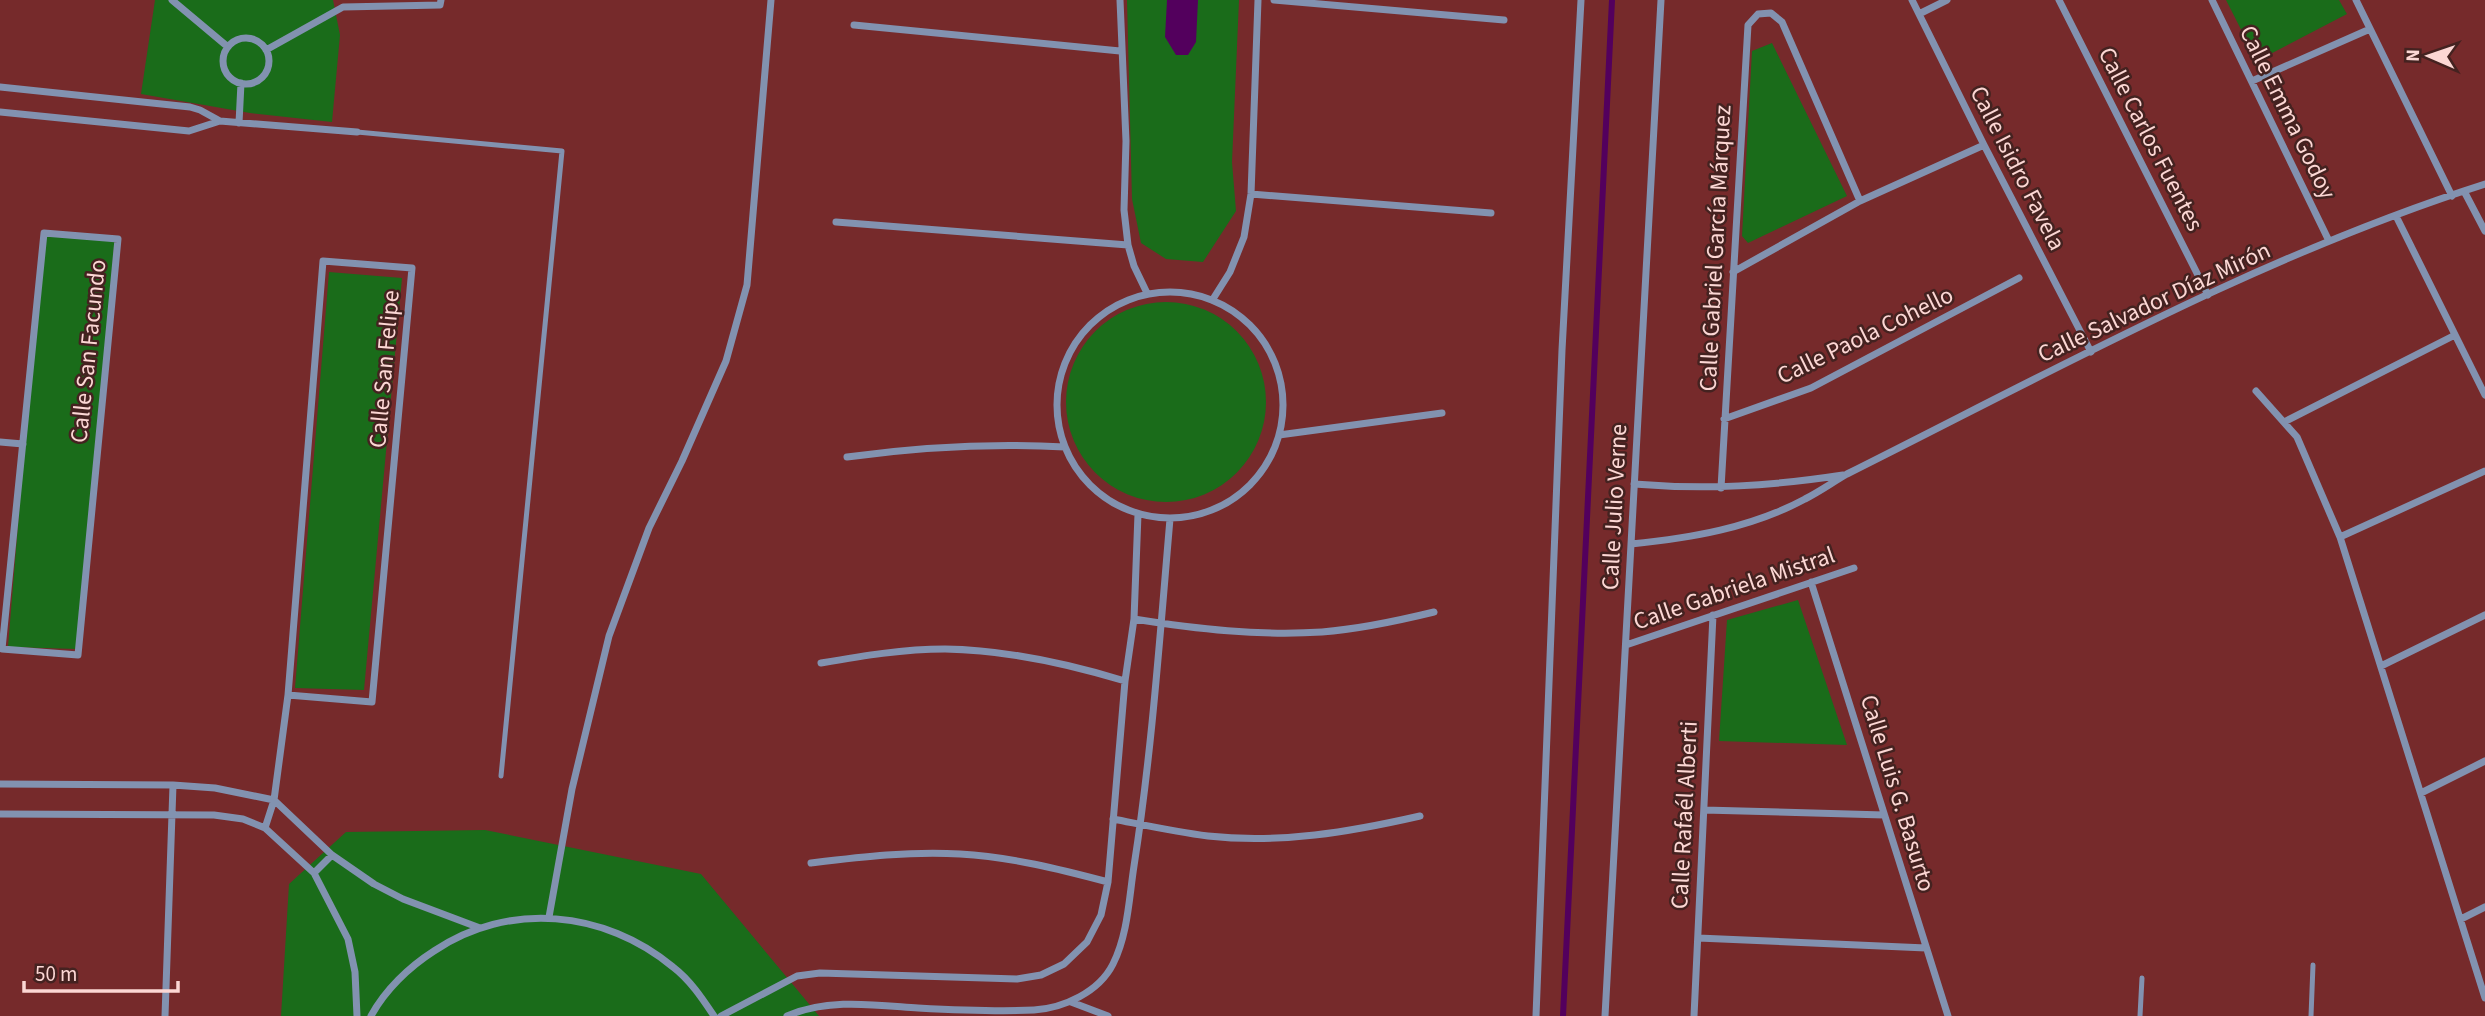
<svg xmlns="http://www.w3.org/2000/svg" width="2485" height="1016" viewBox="0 0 2485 1016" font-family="'Source Sans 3',sans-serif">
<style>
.green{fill:#1a6c1a}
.water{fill:#53005d}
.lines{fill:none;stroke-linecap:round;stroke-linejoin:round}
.stream{stroke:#53005d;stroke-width:6}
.lane{stroke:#8292b0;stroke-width:5}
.street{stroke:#8292b0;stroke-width:7}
.labels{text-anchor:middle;stroke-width:5;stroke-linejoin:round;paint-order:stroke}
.street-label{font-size:24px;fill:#fcd7d4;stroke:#442220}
</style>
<rect width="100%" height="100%" fill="#762a2b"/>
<path class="green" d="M 155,0 L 333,0 L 340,35 L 332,122 L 250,113 L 141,94 Z
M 1127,0 L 1239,0 L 1232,162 L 1236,211 L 1203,262 L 1166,259 L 1141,243 L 1132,199 Z
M 2226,0 L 2339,0 L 2347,14 L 2257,61 Z
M 1772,43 L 1847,196 L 1748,243 L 1742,236 L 1752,51 Z
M 42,231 L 115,237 L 77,649 L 8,647 Z
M 329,272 L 402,278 L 364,690 L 295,688 Z
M1066 402a100 100 0 1 1 200 0a100 100 0 1 1-200 0Z
M 1798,600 L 1847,745 L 1719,741 L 1727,620 Z
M 485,830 L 701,874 L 819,1016 L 281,1016 L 289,884 L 346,832 Z"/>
<path class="water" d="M 1167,0 L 1198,0 L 1196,42 L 1188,55 L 1176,55 L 1165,37 Z"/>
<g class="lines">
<path class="stream" d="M 1563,1016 L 1612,0"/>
<path class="lane" d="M 357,132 L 562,151 L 501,776
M 2140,1016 L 2142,978
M 2311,1016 L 2313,965"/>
<path class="street" d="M 172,0 L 228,47
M 1120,0 L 1126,141 L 1124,210 L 1128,245 L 1134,266 L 1147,293
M 1274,0 L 1504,20
M 1912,0 L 1984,145 L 2091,352
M 2059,0 L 2208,295
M 2212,0 L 2329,241
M 2356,0 L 2452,196
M 1919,14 L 1947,0
M 854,25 L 1120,51
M223 61a23 23 0 1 1 46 0a23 23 0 1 1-46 0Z
M 266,50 L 343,7 L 440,5 L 441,0
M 2252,81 L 2370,29
M 0,87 L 190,107 L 200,110 L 220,121 L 357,132
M 0,112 L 189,131 L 220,121
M 239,123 L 241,83
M 2464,191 L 2485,231
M 1251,194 L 1491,213
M 2396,216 L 2485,395
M 836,222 L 1128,245
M 44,233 L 118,239 L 78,655 L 2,649 Z
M 1733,272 L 1860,201 L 1984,145
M1057 405a113 113 0 1 1 226 0a113 113 0 1 1-226 0Z
M 1213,299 L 1230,272 L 1244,237 L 1251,194 L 1258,0
M 2256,391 L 2297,437 L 2340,537 L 2485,998
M 1724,419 L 1811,388 L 2019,278
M 2284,422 L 2455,335
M 1279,435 L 1442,413
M 0,442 L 23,444
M 847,457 C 920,447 991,443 1065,447
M 1634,484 C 1707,490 1771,486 1843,475
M 1721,488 L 1748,25 L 1758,14 L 1771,13 L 1782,22 L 1860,201
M 2340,537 L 2485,471
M 1631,544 C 1691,538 1751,528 1805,499 C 1819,492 1833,482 1847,474 C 2055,370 2262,255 2485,184
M 1811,582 L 1948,1016
M 1134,619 C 1197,629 1258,636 1322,632 C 1360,629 1397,621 1434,612
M 1626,645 L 1854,568
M 821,663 C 862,656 903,649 945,649 C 1007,650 1066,663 1125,681
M 2381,666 L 2485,615
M 0,784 L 173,785 L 215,788 L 274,800 L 332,855 L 374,884 L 403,899 L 480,928
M 2421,793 L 2485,761
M 1704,810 L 1884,815
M 0,814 L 214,815 L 243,819 L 265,828 L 314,873 L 348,939 L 355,972 L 357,1016
M 1113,819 C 1144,825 1176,832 1208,836 C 1280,844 1350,832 1420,816
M 265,828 L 274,800 L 288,695 L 323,261 L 412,268 L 372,702 L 288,695
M 811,863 C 861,857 910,851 960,854 C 1011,857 1059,869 1108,882
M 314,873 L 332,855
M 549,917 L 572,789 L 609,636 L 649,528 L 682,461 L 726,361 L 747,285 L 771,0
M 2461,919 L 2485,907
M 1698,938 L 1926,948
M 1071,1002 L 1108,1016
M 165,1016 L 173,785
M 371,1016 C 385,990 409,967 434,951 C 508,901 605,910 673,967 C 690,980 702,998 714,1016
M 721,1016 L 797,976 L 820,973 L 1017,979 L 1041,975 L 1064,964 L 1087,942 L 1101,915 L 1108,882 L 1125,681 L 1134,619 L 1138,514
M 787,1016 C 828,998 875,1005 918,1008 C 956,1010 996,1012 1034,1010 C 1064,1008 1099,992 1113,964 C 1128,934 1129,898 1134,866 C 1152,751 1160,634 1170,519
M 1536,1016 L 1562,350 L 1581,0
M 1605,1016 L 1661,0
M 1694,1016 L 1713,615"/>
</g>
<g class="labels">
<g class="street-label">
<text transform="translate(2288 112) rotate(64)" y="8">Calle Emma Godoy</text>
<text transform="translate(2151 139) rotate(63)" y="8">Calle Carlos Fuentes</text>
<text transform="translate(2018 168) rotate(63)" y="8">Calle Isidro Favela</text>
<text transform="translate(1715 248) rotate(-87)" y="8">Calle Gabriel García Márquez</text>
<text transform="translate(2154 302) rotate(-25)" y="8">Calle Salvador Díaz Mirón</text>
<text transform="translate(1865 335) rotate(-26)" y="8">Calle Paola Cohello</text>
<text transform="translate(88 351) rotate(-84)" y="8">Calle San Facundo</text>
<text transform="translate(384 369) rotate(-85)" y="8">Calle San Felipe</text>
<text transform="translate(1614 507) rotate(-87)" y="8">Calle Julio Verne</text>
<text transform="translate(1734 588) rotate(-19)" y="8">Calle Gabriela Mistral</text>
<text transform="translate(1898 793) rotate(73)" y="8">Calle Luis G. Basurto</text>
<text transform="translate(1684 815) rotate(-87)" y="8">Calle Rafaél Alberti</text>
</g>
</g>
<g transform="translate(2429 56) rotate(272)" stroke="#442220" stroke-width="5" paint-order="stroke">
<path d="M0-5L12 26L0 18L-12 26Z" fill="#fcd7d4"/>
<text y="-10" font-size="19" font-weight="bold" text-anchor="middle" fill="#fcd7d4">N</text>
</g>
<path d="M24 981v10h154v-10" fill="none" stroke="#fcd7d4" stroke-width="3.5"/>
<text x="35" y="981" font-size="21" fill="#fcd7d4" stroke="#442220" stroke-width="5" paint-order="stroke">50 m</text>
</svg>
